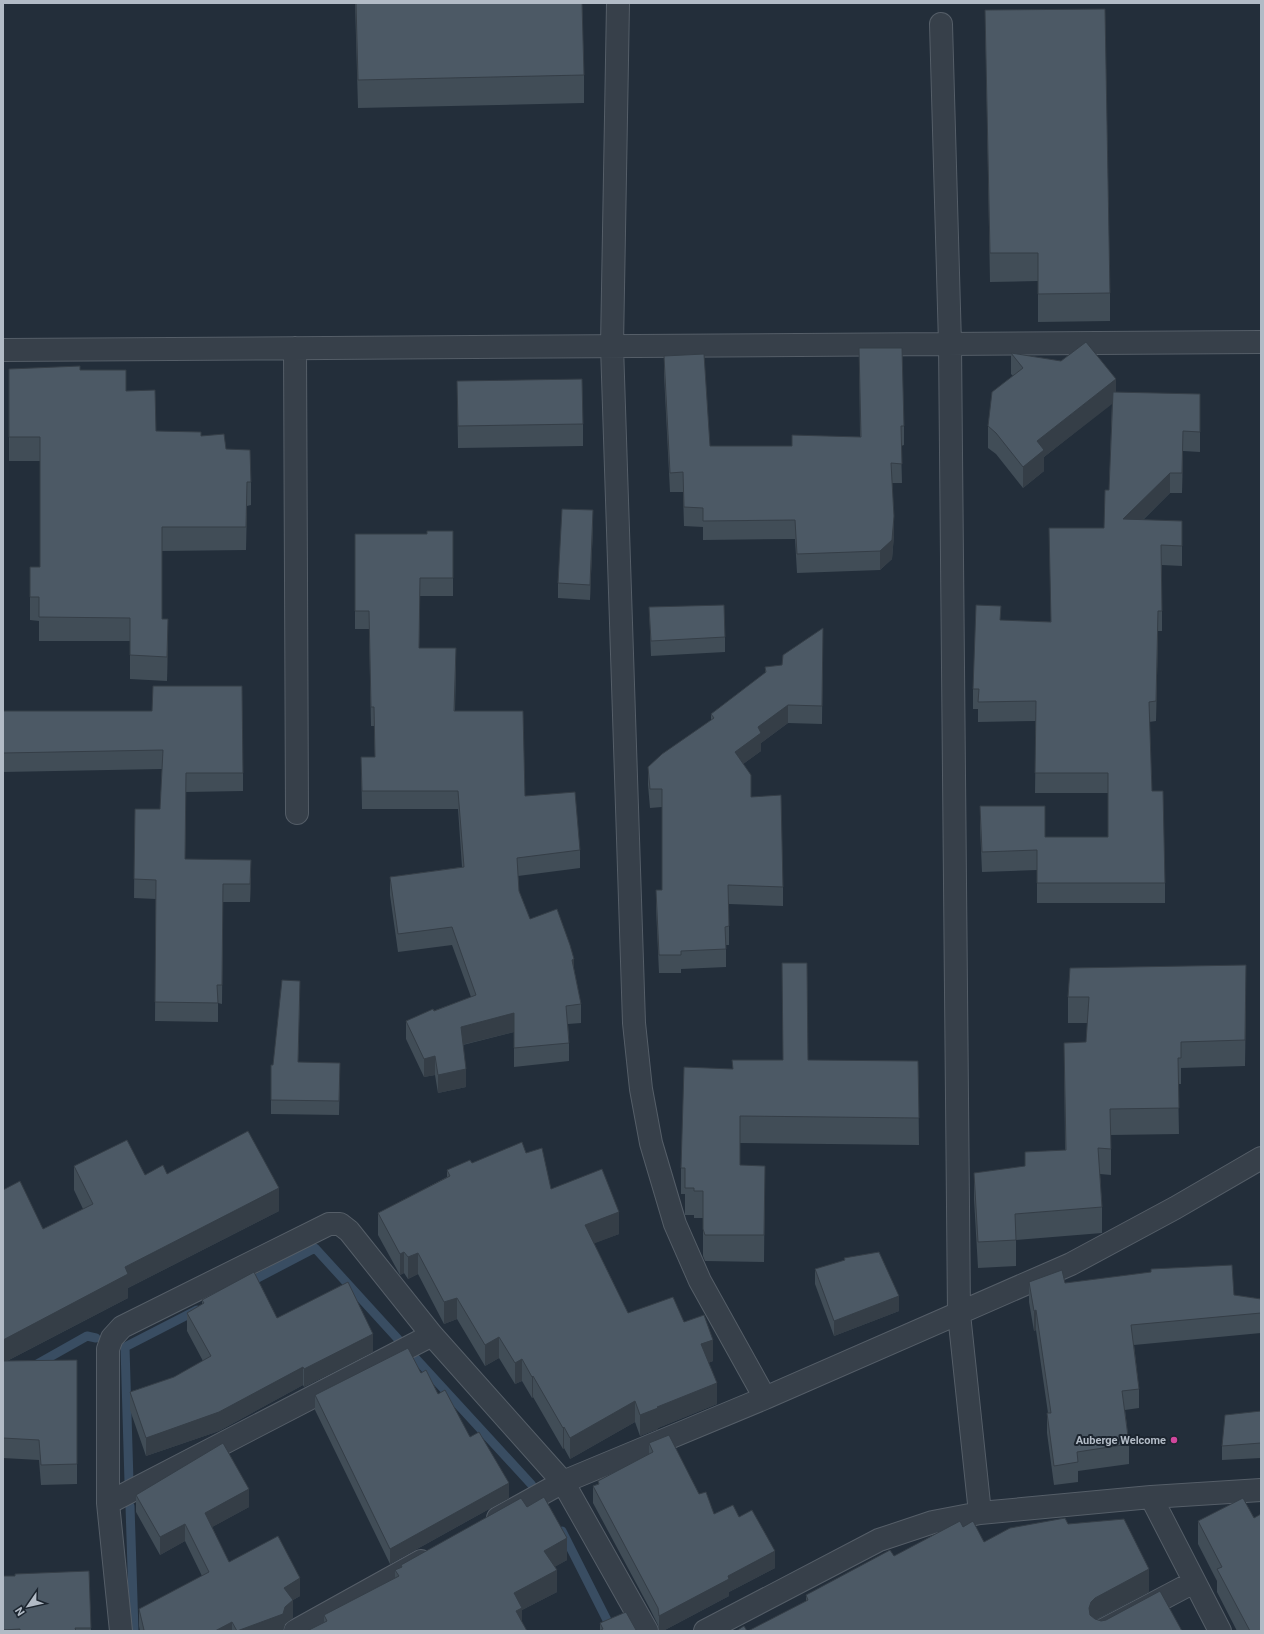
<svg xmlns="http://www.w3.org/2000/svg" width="1264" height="1634" viewBox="0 0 1264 1634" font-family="Roboto,sans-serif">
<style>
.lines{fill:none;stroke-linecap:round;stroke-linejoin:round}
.stream{stroke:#394d62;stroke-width:9}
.street-casing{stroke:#555e68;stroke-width:24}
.street{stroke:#37404a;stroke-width:22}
.wall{fill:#414d57}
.shaded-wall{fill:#353e47}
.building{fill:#4c5965;stroke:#353e47}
.hotel-dot{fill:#d1479c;stroke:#1c252f;stroke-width:1.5}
.labels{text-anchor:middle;stroke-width:4;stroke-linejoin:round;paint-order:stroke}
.poi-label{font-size:11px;font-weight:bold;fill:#b2bbc6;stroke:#1c252f;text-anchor:end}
</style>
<rect width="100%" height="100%" fill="#232e3a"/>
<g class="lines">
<path class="stream" d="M 248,1283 L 315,1248 L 398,1339
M 408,1350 L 531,1484 L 540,1497
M 32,1367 L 87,1336 L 96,1338
M 129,1482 L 125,1347 L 197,1310
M 130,1506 L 134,1631
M 562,1531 L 610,1626"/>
<g class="street-casing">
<path id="street" d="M 618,3 L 612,346 L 634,1023 L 641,1089 L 651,1143 L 675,1224 L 700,1281 L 765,1398 L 1071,1264 L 1175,1208 L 1261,1158
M 941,24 L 950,344 L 959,1314 L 980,1513
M 295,348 L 297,813
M 3,350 L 1261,342
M 1151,1497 L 1220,1631
M 108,1503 L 108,1349 L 112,1338 L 122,1327 L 329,1224 L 340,1224 L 349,1231 L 432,1335 L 563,1482 L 647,1631
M 498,1518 L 563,1482 L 765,1398
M 121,1631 L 108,1503 L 432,1335
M 295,1631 L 421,1561
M 705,1631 L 879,1540 L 933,1522 L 980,1513 L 1151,1497 L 1261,1490
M 1101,1631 L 1194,1582"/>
</g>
<use href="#street" class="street"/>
</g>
<path class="wall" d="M 355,3 L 582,3 L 584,75 L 584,103 L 358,108 Z
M 985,10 L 1110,293 L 1110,321 L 1038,322 L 1038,281 L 990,282 Z
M 859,348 L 904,426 L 904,445 L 901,446 L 902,483 L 892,483 L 894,535 L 892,559 L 880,570 L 797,573 L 795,539 L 703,540 L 703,527 L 684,526 L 683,492 L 670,492 L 664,375 L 664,356 L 710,446 L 792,446 L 860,437 Z
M 1011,353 L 1116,392 L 1200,414 L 1200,452 L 1183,451 L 1182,493 L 1170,493 L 1143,520 L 1182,521 L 1182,566 L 1162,565 L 1162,631 L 1158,631 L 1156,721 L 1149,722 L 1152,791 L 1165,883 L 1165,903 L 1037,903 L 1037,870 L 982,872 L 980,826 L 980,806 L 1045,837 L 1108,837 L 1108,793 L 1035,793 L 1036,721 L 978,722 L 978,709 L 973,709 L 973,689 L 1001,620 L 1050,622 L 1104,528 L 1109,490 L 1112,403 L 1044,457 L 1044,471 L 1023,488 L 996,454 L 988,448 L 988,426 L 1013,376 L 1011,374 Z
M 9,369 L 80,370 L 126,391 L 156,431 L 201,436 L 226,449 L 251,482 L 251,505 L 247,506 L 246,550 L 162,551 L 162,619 L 168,642 L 167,681 L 130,679 L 130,641 L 39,641 L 39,621 L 30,620 L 30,597 L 40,567 L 40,461 L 9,461 Z
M 457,381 L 583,424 L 583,446 L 458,448 Z
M 593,525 L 590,600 L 558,598 L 558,583 Z
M 453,531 L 453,596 L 420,596 L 419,648 L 456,666 L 455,711 L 525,796 L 580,850 L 580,868 L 518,876 L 519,891 L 530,919 L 574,969 L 581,1004 L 581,1023 L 568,1024 L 569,1043 L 569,1061 L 514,1067 L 514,1032 L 463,1045 L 466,1087 L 438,1093 L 435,1075 L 424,1077 L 406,1039 L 406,1021 L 471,997 L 452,945 L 398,952 L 390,895 L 390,877 L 462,867 L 458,809 L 362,809 L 361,757 L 375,757 L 374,726 L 371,726 L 369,629 L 355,629 L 355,534 L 427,534 Z
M 649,607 L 725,637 L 725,652 L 651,656 Z
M 823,628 L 822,724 L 788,723 L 761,743 L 761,751 L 743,764 L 751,797 L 783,887 L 783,906 L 729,904 L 729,945 L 726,945 L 726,967 L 681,969 L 681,973 L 659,973 L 656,908 L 656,890 L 662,890 L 662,807 L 650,808 L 648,785 L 648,767 L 711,720 L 711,714 L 765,673 L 765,667 L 782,665 Z
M 3,711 L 152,711 L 243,773 L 243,791 L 186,792 L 185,859 L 251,878 L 250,902 L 223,902 L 222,1004 L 218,1003 L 218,1022 L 155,1021 L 156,899 L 134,898 L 135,809 L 160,809 L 162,769 L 3,772 Z
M 1246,991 L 1245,1066 L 1181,1068 L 1181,1084 L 1178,1084 L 1179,1134 L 1111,1135 L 1111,1175 L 1100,1174 L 1102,1207 L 1102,1233 L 1016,1240 L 1016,1266 L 978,1268 L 974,1199 L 974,1173 L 1025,1167 L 1025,1152 L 1065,1150 L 1064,1043 L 1086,1042 L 1088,1023 L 1068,1023 L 1068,997 Z
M 300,995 L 298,1062 L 340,1077 L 339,1115 L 271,1114 L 271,1065 L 273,1065 Z
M 808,1060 L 918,1061 L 919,1145 L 740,1143 L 740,1165 L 765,1166 L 764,1262 L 705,1261 L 703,1256 L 703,1218 L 694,1218 L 694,1215 L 685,1215 L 685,1194 L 681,1194 L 681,1168 L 732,1069 Z
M 526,1153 L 551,1189 L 619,1234 L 594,1243 L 628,1313 L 684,1322 L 713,1361 L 708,1363 L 717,1404 L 658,1428 L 658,1429 L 640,1436 L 635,1422 L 570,1459 L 564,1448 L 563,1449 L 533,1397 L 532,1398 L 522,1381 L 515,1384 L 499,1358 L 485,1366 L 457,1319 L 444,1324 L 418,1274 L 408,1279 L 404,1273 L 400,1275 L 378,1235 L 378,1213 L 447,1177 L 447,1170 L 472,1163 Z
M 74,1166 L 145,1175 L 167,1174 L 279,1211 L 128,1288 L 128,1298 L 7,1361 L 77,1360 L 77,1484 L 41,1485 L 39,1460 L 3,1458 L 3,1190 L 43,1229 L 83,1209 L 74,1190 Z
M 844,1258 L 899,1311 L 834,1336 L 815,1284 L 815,1269 L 844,1261 Z
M 1029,1282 L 1065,1283 L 1234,1295 L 1261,1299 L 1261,1333 L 1134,1345 L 1139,1389 L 1139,1408 L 1125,1410 L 1129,1444 L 1129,1464 L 1078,1471 L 1078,1482 L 1054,1485 L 1047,1433 L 1047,1413 L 1048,1413 L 1036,1330 L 1034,1331 L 1029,1302 Z
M 202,1300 L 277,1318 L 373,1352 L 304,1387 L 303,1385 L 219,1431 L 146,1456 L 130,1410 L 130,1392 L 174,1377 L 203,1361 L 187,1331 L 187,1313 L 202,1304 Z
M 421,1373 L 438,1394 L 470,1437 L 509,1498 L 390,1564 L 315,1410 L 315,1395 Z
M 1261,1411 L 1261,1458 L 1222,1460 L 1222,1446 Z
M 649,1443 L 699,1494 L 714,1514 L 739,1517 L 775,1568 L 729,1592 L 729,1596 L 663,1631 L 659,1631 L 658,1625 L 650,1609 L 593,1503 L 593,1486 L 598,1484 L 598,1481 L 649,1454 Z
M 136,1495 L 249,1507 L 212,1527 L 229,1562 L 300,1596 L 293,1600 L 293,1618 L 285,1624 L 283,1631 L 140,1631 L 139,1626 L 139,1609 L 202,1576 L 185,1541 L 160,1555 L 136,1512 Z
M 527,1507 L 567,1560 L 554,1567 L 557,1592 L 522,1610 L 522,1622 L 324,1622 L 324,1615 L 395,1578 L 395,1570 L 401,1567 L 401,1565 Z
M 1254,1518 L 1261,1631 L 1237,1631 L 1217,1592 L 1217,1581 L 1198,1544 L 1198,1521 Z
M 1068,1524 L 1149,1592 L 1096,1620 L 1101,1621 L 806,1601 L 806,1595 L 894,1556 L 963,1527 L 984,1542 Z
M 89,1571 L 91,1631 L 3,1631 L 3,1576 L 15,1576 Z
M 600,1623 L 636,1630 L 600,1631 Z"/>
<path class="shaded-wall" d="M 1116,379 L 1116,401 L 1044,457 L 1044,471 L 1023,488 L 1023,467 L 1037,441 Z
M 1183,431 L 1183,451 L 1182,493 L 1182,473 Z
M 1170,473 L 1170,493 L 1123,539 L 1123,519 Z
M 593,510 L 593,525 L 590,600 L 590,585 Z
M 894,516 L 894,535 L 892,559 L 880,570 L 880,551 Z
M 1158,611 L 1158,631 L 1156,721 L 1156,701 Z
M 168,619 L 168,642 L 167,681 L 167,657 Z
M 788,705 L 788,723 L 761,743 L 761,751 L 735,770 L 735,752 L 758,727 Z
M 251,860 L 251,878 L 250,902 L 250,884 Z
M 574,959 L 574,977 L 572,960 Z
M 1246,965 L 1246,991 L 1245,1066 L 1245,1040 Z
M 514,1013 L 514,1032 L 461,1045 L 461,1027 Z
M 435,1056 L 435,1075 L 424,1077 L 424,1059 Z
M 466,1069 L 466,1087 L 438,1093 L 438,1075 Z
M 279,1188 L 279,1211 L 128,1288 L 128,1298 L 3,1363 L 3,1340 L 125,1267 Z
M 619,1212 L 619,1234 L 585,1247 L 585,1225 Z
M 404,1252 L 404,1273 L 400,1275 L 400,1254 Z
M 418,1253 L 418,1274 L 408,1279 L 408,1257 Z
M 899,1296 L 899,1311 L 834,1336 L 834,1321 Z
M 457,1298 L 457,1319 L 444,1324 L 444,1302 Z
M 1036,1310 L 1036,1330 L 1034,1331 L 1034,1311 Z
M 373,1334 L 373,1352 L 304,1387 L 304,1369 Z
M 499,1337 L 499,1358 L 485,1366 L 485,1345 Z
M 713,1340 L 713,1361 L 701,1366 L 701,1344 Z
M 522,1359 L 522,1381 L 515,1384 L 515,1363 Z
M 303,1367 L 303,1385 L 219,1431 L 146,1456 L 146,1438 Z
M 533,1376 L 533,1397 L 532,1398 L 532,1377 Z
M 717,1383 L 717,1404 L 658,1428 L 658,1429 L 640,1436 L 640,1415 L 657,1407 Z
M 635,1401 L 635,1422 L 570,1459 L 570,1438 Z
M 564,1427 L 564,1448 L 563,1449 L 563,1428 Z
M 509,1483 L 509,1498 L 390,1564 L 390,1549 Z
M 249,1489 L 249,1507 L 205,1531 L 205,1513 Z
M 185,1524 L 185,1541 L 160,1555 L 160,1537 Z
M 567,1538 L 567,1560 L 544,1573 L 544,1551 Z
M 775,1551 L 775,1568 L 729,1592 L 729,1596 L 663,1631 L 659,1631 L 659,1616 L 728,1576 Z
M 1149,1569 L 1149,1592 L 1095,1620 L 1091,1624 L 1089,1608 L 1091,1602 L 1095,1598 Z
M 557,1570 L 557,1592 L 522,1610 L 522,1629 L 516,1613 L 514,1593 Z
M 300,1578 L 300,1596 L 293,1600 L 293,1618 L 285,1624 L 283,1631 L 237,1631 L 284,1588 Z
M 232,1622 L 232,1631 L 215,1631 Z"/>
<path class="building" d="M 356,3 L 582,3 L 584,75 L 358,80 Z
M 1105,9 L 1110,293 L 1038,294 L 1038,253 L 990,253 L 985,10 Z
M 1086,342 L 1116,379 L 1037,441 L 1044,450 L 1023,467 L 996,433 L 988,426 L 992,392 L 1023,368 L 1011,353 L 1061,361 Z
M 859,348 L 902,348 L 904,426 L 901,426 L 902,464 L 891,463 L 894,516 L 892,540 L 880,551 L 797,554 L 795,520 L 703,521 L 703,508 L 684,507 L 683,472 L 670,473 L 664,356 L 704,354 L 710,446 L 792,446 L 792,435 L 861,437 Z
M 80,366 L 80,370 L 126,370 L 126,391 L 155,390 L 156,431 L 201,432 L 201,436 L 224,434 L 226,449 L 250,450 L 251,482 L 247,482 L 246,527 L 162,527 L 162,619 L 168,619 L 167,657 L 130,655 L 130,618 L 39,617 L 39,597 L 30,597 L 30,567 L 40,567 L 40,437 L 9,437 L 9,369 Z
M 582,379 L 583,424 L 458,426 L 457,381 Z
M 1113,392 L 1200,394 L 1200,432 L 1183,431 L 1182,473 L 1170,473 L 1123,519 L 1182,521 L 1182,546 L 1161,545 L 1162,611 L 1158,611 L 1156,701 L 1149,702 L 1152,791 L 1163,791 L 1165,883 L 1037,883 L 1037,850 L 982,852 L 980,806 L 1045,806 L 1045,837 L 1108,837 L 1108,773 L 1035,773 L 1036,701 L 978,702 L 979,689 L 973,689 L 976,605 L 1001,606 L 1000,620 L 1051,622 L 1049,528 L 1104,528 L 1105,490 L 1109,490 Z
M 562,509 L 593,510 L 590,585 L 558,583 Z
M 427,531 L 453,531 L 453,578 L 420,578 L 419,648 L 456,648 L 454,711 L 523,711 L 525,796 L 575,792 L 580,850 L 517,858 L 519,891 L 530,919 L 557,909 L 570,945 L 574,959 L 572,960 L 581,1004 L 566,1006 L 569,1043 L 514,1048 L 514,1013 L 461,1027 L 466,1069 L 438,1075 L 435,1056 L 424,1059 L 406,1021 L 433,1009 L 434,1011 L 476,995 L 452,927 L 398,934 L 390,877 L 464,867 L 458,791 L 362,791 L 361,757 L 375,757 L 374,707 L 371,707 L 369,611 L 355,611 L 355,534 L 427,534 Z
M 724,605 L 725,637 L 651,641 L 649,607 Z
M 823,628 L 822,706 L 788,705 L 758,727 L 761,733 L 735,752 L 751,775 L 751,797 L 781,795 L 783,887 L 728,885 L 729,926 L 725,927 L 726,949 L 681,951 L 681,955 L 659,955 L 656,890 L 662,890 L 662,789 L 650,789 L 648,767 L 662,754 L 714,718 L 711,714 L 766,672 L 765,667 L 782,665 L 783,655 Z
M 153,686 L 242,686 L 243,773 L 186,773 L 185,859 L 251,860 L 250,884 L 223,884 L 222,985 L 217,985 L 218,1003 L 155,1002 L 156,880 L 134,879 L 135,809 L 160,809 L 163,750 L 3,753 L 3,711 L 152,711 Z
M 782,963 L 807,963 L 808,1060 L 918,1061 L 919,1118 L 740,1116 L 740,1165 L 765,1166 L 764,1235 L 705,1235 L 703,1229 L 703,1191 L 694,1191 L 694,1188 L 685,1188 L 685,1168 L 681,1168 L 684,1067 L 733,1069 L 732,1060 L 783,1060 Z
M 1246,965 L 1245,1040 L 1181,1042 L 1181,1058 L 1178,1058 L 1179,1108 L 1110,1109 L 1111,1149 L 1098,1148 L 1102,1207 L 1015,1214 L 1016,1240 L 978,1242 L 974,1173 L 1025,1166 L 1025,1152 L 1066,1150 L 1064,1043 L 1086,1042 L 1089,997 L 1068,997 L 1070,968 Z
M 282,980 L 300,981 L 298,1062 L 340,1063 L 339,1101 L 271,1100 L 271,1065 L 273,1065 Z
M 248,1131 L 279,1188 L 125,1267 L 128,1274 L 3,1340 L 3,1190 L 20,1181 L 43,1229 L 93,1204 L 74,1166 L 127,1140 L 145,1175 L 163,1165 L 167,1174 Z
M 522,1142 L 526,1153 L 542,1148 L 551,1189 L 602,1169 L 619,1212 L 585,1225 L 628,1313 L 673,1297 L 684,1322 L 704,1315 L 713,1340 L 701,1344 L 717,1383 L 657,1407 L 658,1408 L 640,1415 L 635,1401 L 570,1438 L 564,1427 L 563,1428 L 533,1376 L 532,1377 L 522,1359 L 515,1363 L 499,1337 L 485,1345 L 457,1298 L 444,1302 L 418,1253 L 408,1257 L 404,1252 L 400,1254 L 378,1213 L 450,1176 L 447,1170 L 470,1160 L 472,1163 Z
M 879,1252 L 899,1296 L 834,1321 L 815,1269 L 845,1260 L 844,1258 Z
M 1232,1265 L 1234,1295 L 1261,1299 L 1261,1313 L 1131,1325 L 1139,1389 L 1122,1391 L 1129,1444 L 1077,1452 L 1078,1462 L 1054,1466 L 1047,1413 L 1051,1413 L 1036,1310 L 1034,1311 L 1029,1282 L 1062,1270 L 1065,1283 L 1151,1272 L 1151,1269 Z
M 254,1272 L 277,1318 L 348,1282 L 373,1334 L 304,1369 L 303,1367 L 219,1412 L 146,1438 L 130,1392 L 174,1377 L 211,1356 L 187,1313 L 204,1303 L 202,1300 Z
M 408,1348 L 421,1373 L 426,1370 L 438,1394 L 445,1390 L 470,1437 L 479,1432 L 509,1483 L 390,1549 L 315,1395 Z
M 77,1360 L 77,1464 L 41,1465 L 39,1440 L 3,1438 L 3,1361 Z
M 1261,1411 L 1261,1443 L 1222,1446 L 1225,1415 Z
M 669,1435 L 699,1494 L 706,1492 L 714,1514 L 733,1505 L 739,1517 L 752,1510 L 775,1551 L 728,1576 L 729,1579 L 659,1616 L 658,1608 L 650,1593 L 593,1486 L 599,1484 L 598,1481 L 653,1452 L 649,1443 Z
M 223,1443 L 249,1489 L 205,1513 L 229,1562 L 278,1536 L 300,1578 L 284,1588 L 293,1600 L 285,1607 L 283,1614 L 237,1631 L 232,1622 L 215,1631 L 141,1631 L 144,1630 L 139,1609 L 209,1572 L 185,1524 L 160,1537 L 136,1495 Z
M 544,1497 L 567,1538 L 544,1551 L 557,1570 L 514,1593 L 522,1608 L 516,1611 L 527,1631 L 307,1631 L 327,1621 L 324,1615 L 399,1576 L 395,1570 L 402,1567 L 401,1565 L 521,1498 L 527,1507 Z
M 1243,1498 L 1254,1518 L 1261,1514 L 1261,1631 L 1250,1631 L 1217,1569 L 1222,1567 L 1198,1521 Z
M 1065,1518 L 1068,1524 L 1124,1519 L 1149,1569 L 1095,1598 L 1091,1602 L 1089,1608 L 1090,1615 L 1095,1619 L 1101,1621 L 1106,1620 L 1160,1591 L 1182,1631 L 748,1631 L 808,1600 L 806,1595 L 890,1550 L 894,1556 L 960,1521 L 963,1527 L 973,1521 L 984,1542 L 1010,1528 Z
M 89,1571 L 91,1628 L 75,1628 L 76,1631 L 20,1631 L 20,1629 L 3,1630 L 3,1576 L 15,1576 L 15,1574 Z
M 626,1612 L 636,1630 L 638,1631 L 599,1631 L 603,1629 L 600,1623 Z
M 744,1626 L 747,1631 L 736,1631 Z"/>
<circle class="hotel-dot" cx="1174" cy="1440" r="4"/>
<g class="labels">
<g class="poi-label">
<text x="1166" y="1444">Auberge Welcome</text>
</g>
</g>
<rect width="1264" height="1634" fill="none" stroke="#b2bbc6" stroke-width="8"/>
<g transform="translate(28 1606) rotate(236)" stroke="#1c252f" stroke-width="3" paint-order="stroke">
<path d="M0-3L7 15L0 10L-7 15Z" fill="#b2bbc6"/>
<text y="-6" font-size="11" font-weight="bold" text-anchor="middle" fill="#b2bbc6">N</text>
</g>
</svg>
